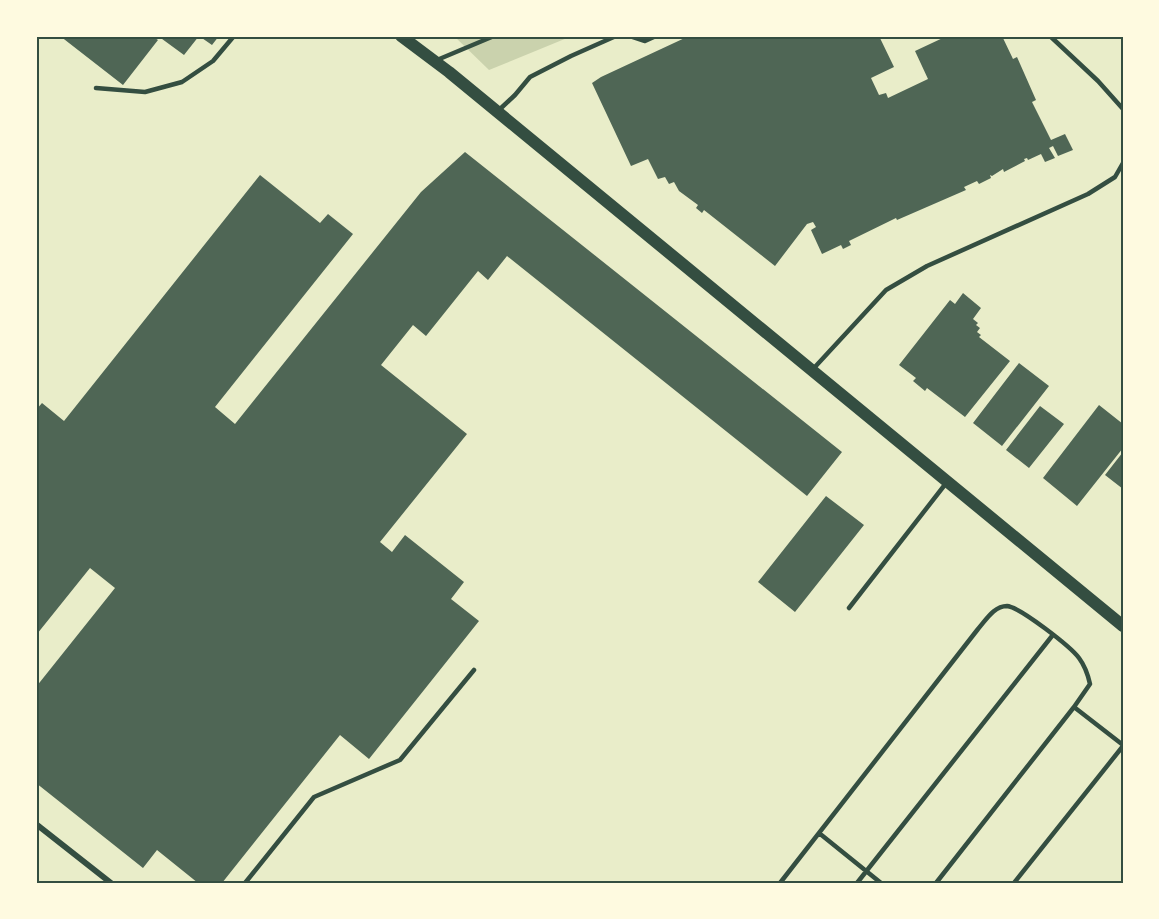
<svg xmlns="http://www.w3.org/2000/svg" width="1159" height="919" viewBox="0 0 1159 919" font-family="Spectral,serif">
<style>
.green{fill:#cad2ad}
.building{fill:#4f6655}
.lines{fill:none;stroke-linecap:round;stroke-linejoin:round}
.service{stroke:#344e41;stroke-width:4.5}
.minor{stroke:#344e41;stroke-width:6}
.secondary{stroke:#344e41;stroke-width:12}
.neatline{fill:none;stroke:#344e41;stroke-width:2}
</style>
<rect width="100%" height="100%" fill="#e9edc9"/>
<path class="green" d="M 454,36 L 572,36 L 489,70 Z"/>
<path class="building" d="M 60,36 L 152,36 L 158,40 L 123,85 Z
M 158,36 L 199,36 L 184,55 Z
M 199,36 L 219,36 L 212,45 Z
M 689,36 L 879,36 L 894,67 L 871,78 L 879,95 L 886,93 L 888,98 L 928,79 L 915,51 L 947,36 L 1002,36 L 1013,59 L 1017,57 L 1036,100 L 1032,102 L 1051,140 L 1065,134 L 1073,150 L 1058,156 L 1053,146 L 1049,148 L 1055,158 L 1045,162 L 1041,154 L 1028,160 L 1027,158 L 1024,159 L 1025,161 L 1004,172 L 1003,169 L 992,176 L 990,175 L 991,178 L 979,184 L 977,181 L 964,187 L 966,190 L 897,220 L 896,218 L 849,241 L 851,245 L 843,249 L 841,245 L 822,254 L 811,230 L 816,227 L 813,222 L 807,224 L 775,266 L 704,210 L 702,213 L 696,208 L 698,205 L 679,191 L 674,182 L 669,184 L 665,177 L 658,179 L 648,159 L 631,166 L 592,83 L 601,77 Z
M 465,152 L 842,452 L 807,496 L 507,256 L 488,280 L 478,271 L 426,336 L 413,325 L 381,365 L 467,434 L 380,542 L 392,552 L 405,535 L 464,582 L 451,599 L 479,621 L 369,759 L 340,735 L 222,883 L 198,883 L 157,850 L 143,868 L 36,783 L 36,687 L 115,588 L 90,568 L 37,634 L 36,633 L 36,410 L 42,403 L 64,421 L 260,175 L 320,223 L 328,214 L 353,234 L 215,407 L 235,424 L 421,192 Z
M 963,293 L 981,308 L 973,319 L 978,323 L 976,325 L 980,328 L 977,332 L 981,335 L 979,337 L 1010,361 L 965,417 L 927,388 L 925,391 L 913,381 L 916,378 L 899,365 L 950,300 L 955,304 Z
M 1019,363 L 1049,386 L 1002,446 L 973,423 Z
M 1099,405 L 1123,424 L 1123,448 L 1077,506 L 1043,478 Z
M 1040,406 L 1064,424 L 1029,468 L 1006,450 Z
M 1123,452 L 1123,489 L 1105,475 Z
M 826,496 L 864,525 L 795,612 L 758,582 Z"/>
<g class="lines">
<path class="service" d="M 630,36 L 645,41 L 656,36
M 1050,36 L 1098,81 L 1123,109
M 437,60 L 494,36
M 96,88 L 145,92 L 182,82 L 213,61 L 234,36
M 499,110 L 515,95 L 530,77 L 571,56 L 616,36
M 814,368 L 886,290 L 927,266 L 1088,194 L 1115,177 L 1123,163
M 849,608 L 947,482
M 1074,707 L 1123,745
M 819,833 L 881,883
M 245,883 L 314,797 L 400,760 L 474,670
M 780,883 L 978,629 C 986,620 994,606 1007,606 C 1020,607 1071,647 1079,658 C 1085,666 1088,675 1090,684 L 1074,707 L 936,883
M 857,883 L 1052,636
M 1014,883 L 1123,746"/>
<path class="minor" d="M 36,824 L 111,883"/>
<path class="secondary" d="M 401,36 L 449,72 L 1123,626"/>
</g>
<rect width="1159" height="919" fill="none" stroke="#fefae0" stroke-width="75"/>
<rect x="38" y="38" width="1084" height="844" class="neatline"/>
</svg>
